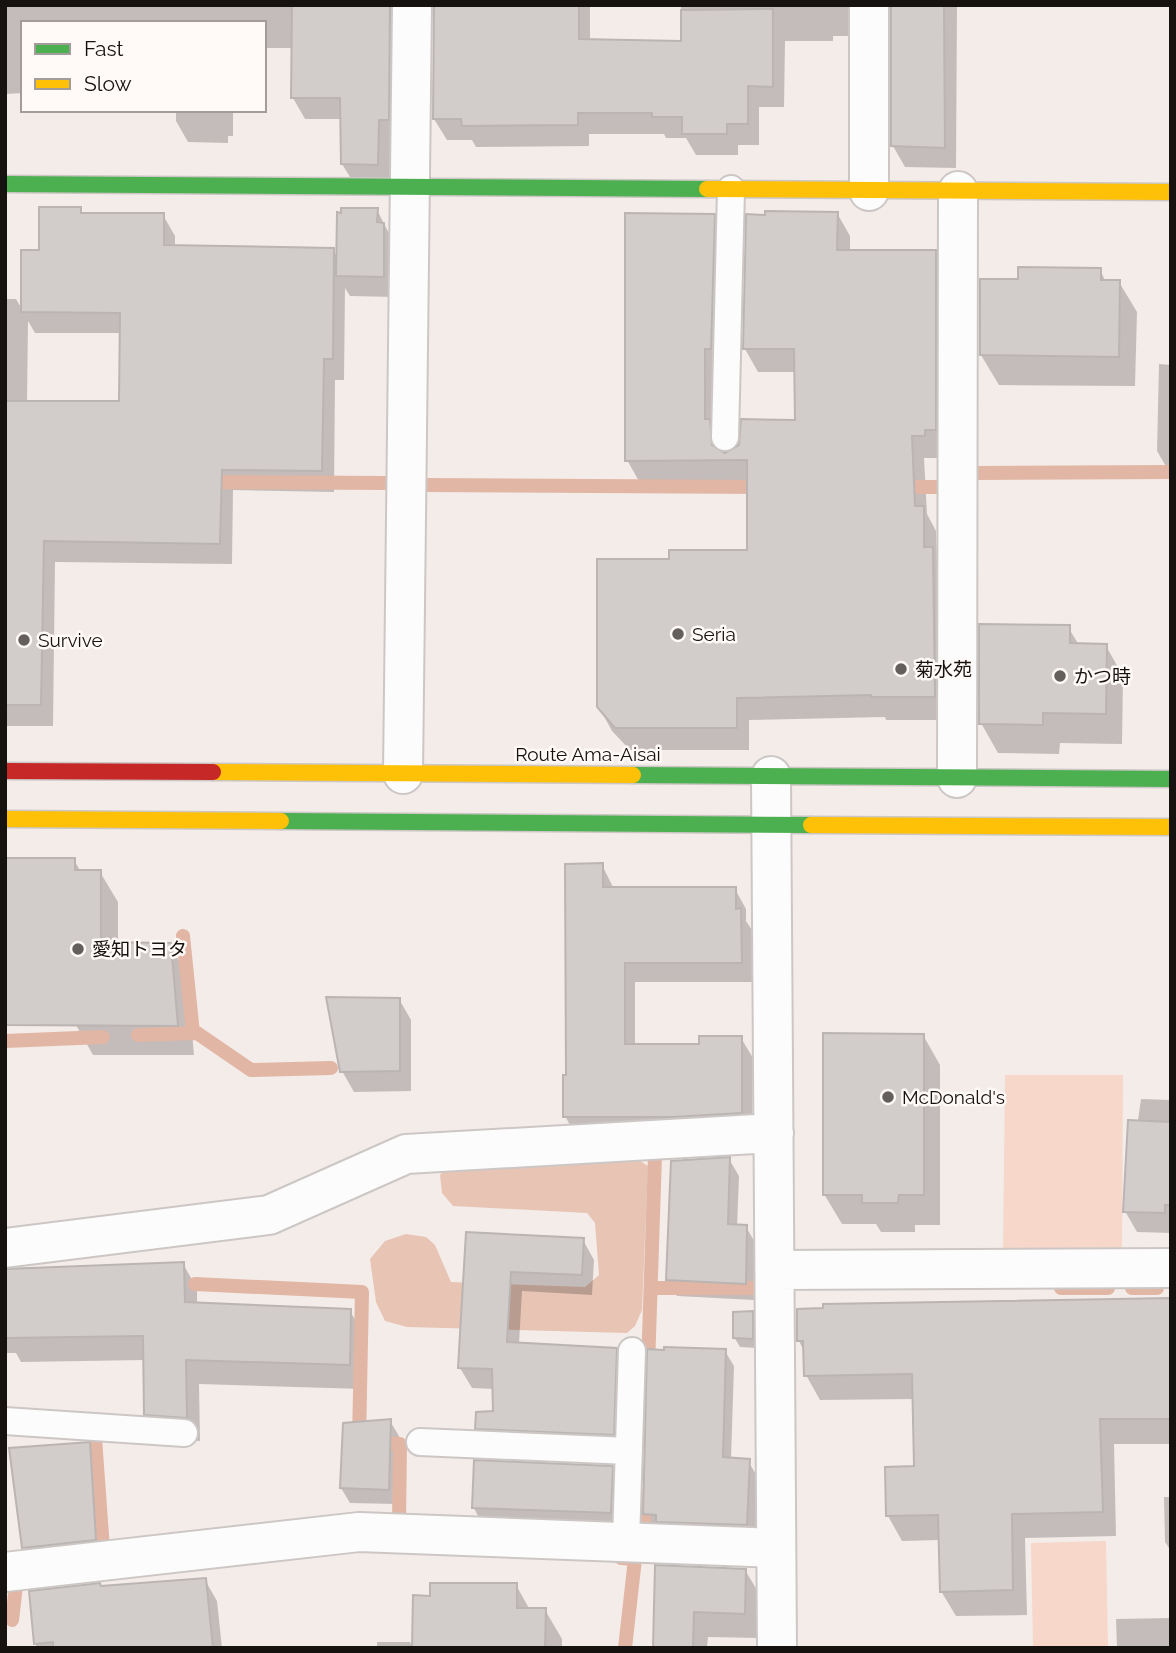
<svg xmlns="http://www.w3.org/2000/svg" width="1176" height="1653" viewBox="0 0 1176 1653" font-family="Raleway,'Noto Sans JP',sans-serif">
<style>
.green{fill:#f6d7ca}
.forest{fill:#e8c4b5}
.shadow{fill:#0003;fill-rule:evenodd}
.lines{fill:none;stroke-linecap:round;stroke-linejoin:round}
.stream{stroke:#e1b6a4;stroke-width:14}
.building{fill:#d2cdca;stroke:#bab4b3;stroke-width:2}
.lane-casing{stroke:#ccc7c5;stroke-width:30}
.street-casing{stroke:#ccc7c5;stroke-width:42}
.fast-casing{stroke:#ccc7c5;stroke-width:19}
.slow-casing{stroke:#ccc7c5;stroke-width:19}
.jam-casing{stroke:#ccc7c5;stroke-width:19}
.lane{stroke:#fdfcfc;stroke-width:26}
.street{stroke:#fdfcfc;stroke-width:38}
.fast{stroke:#4caf50;stroke-width:16}
.slow{stroke:#ffc107;stroke-width:16}
.jam{stroke:#c62828;stroke-width:16}
.poi-dot{fill:#645e5c;stroke:#fff9f7;stroke-width:2.5}
.labels{text-anchor:middle;stroke-width:5;stroke-linejoin:round;paint-order:stroke}
.poi-label{font-size:19px;fill:#161210;stroke:#fff9f7;text-anchor:start}
.street-label{font-size:19px;fill:#161210;stroke:#fff9f7}
</style>
<rect width="100%" height="100%" fill="#f4ece9"/>
<path class="green" d="M 1005,1075 L 1123,1075 L 1122,1254 L 1003,1253 Z
M 1106,1541 L 1108,1648 L 1033,1648 L 1031,1543 Z"/>
<path class="forest" d="M 631,1155 L 648,1166 L 642,1310 L 635,1326 L 627,1333 L 407,1327 L 385,1321 L 376,1302 L 370,1259 L 385,1241 L 406,1234 L 426,1237 L 435,1245 L 451,1282 L 585,1287 L 599,1275 L 595,1223 L 587,1213 L 453,1206 L 442,1193 L 440,1175 L 446,1168 Z"/>
<path class="shadow" d="M 5,5 L 420,5 L 400,140 L 391,141 L 390,186 L 355,185 L 342,164 L 342,119 L 305,119 L 293,98 L 293,48 L 264,48 L 264,23 L 23,23 L 23,93 L 5,94 Z
M 429,5 L 590,5 L 590,41 L 681,42 L 681,5 L 877,5 L 859,36 L 833,36 L 833,41 L 785,41 L 784,107 L 759,107 L 759,145 L 738,145 L 738,155 L 696,155 L 686,138 L 666,138 L 664,134 L 589,134 L 589,146 L 476,147 L 472,140 L 447,140 L 434,119 L 436,7 Z
M 887,5 L 957,5 L 956,168 L 905,167 L 893,146 L 893,7 Z
M 176,110 L 233,110 L 233,136 L 228,136 L 228,143 L 188,142 L 176,121 Z
M 80,208 L 83,215 L 163,215 L 175,236 L 175,247 L 333,250 L 338,258 L 377,210 L 395,245 L 395,297 L 350,296 L 345,288 L 344,380 L 335,380 L 334,492 L 233,490 L 232,564 L 55,562 L 53,726 L 5,726 L 5,299 L 16,299 L 23,311 L 40,251 ZM 28,321 L 35,333 L 121,333 L 120,403 L 27,403 Z
M 837,213 L 850,236 L 850,252 L 935,252 L 948,275 L 948,453 L 937,453 L 937,458 L 924,458 L 927,514 L 936,531 L 937,557 L 945,572 L 947,720 L 886,720 L 885,717 L 749,720 L 749,750 L 630,750 L 612,731 L 599,707 L 671,560 L 749,552 L 749,482 L 640,483 L 627,460 L 714,216 L 727,239 L 723,455 L 797,421 L 796,372 L 758,372 L 745,349 Z
M 1100,270 L 1106,282 L 1119,282 L 1137,312 L 1135,386 L 999,385 L 981,355 L 1019,280 Z
M 1159,364 L 1171,365 L 1171,475 L 1157,451 Z
M 1068,627 L 1079,645 L 1106,646 L 1123,676 L 1122,744 L 1060,743 L 1059,754 L 998,753 L 981,723 Z
M 74,860 L 81,872 L 100,872 L 118,902 L 118,944 L 169,944 L 187,974 L 194,1055 L 93,1055 L 76,1025 Z
M 602,865 L 614,889 L 735,889 L 746,909 L 746,921 L 752,930 L 752,982 L 635,982 L 635,1046 L 701,1046 L 741,1038 L 753,1058 L 752,1132 L 576,1136 L 565,1116 Z
M 399,999 L 411,1020 L 411,1091 L 354,1092 L 342,1071 Z
M 923,1035 L 940,1065 L 940,1225 L 915,1225 L 915,1232 L 881,1232 L 876,1224 L 842,1224 L 824,1194 Z
M 1141,1099 L 1171,1100 L 1171,1233 L 1137,1232 L 1125,1211 Z
M 729,1159 L 739,1176 L 737,1227 L 746,1227 L 756,1244 L 754,1300 L 677,1296 L 668,1279 L 668,1224 Z
M 467,1234 L 583,1240 L 594,1260 L 592,1295 L 522,1291 L 519,1344 L 616,1350 L 628,1370 L 624,1454 L 488,1448 L 477,1428 L 495,1412 L 494,1389 L 472,1388 L 460,1368 Z
M 183,1264 L 197,1288 L 197,1304 L 350,1311 L 364,1335 L 363,1389 L 199,1384 L 200,1441 L 160,1438 L 146,1414 L 145,1360 L 21,1362 L 16,1353 L 5,1353 L 5,1271 Z
M 1171,1300 L 1171,1444 L 1114,1444 L 1116,1536 L 1025,1538 L 1027,1615 L 956,1616 L 941,1591 L 940,1540 L 902,1541 L 888,1516 L 915,1468 L 914,1399 L 820,1400 L 806,1375 L 805,1353 L 799,1341 Z
M 752,1313 L 758,1323 L 758,1348 L 740,1347 L 734,1337 Z
M 725,1351 L 734,1366 L 731,1459 L 748,1461 L 757,1476 L 755,1540 L 653,1529 L 644,1514 Z
M 390,1421 L 399,1436 L 396,1504 L 350,1503 L 341,1488 Z
M 89,1444 L 101,1465 L 107,1560 L 36,1568 L 24,1547 Z
M 612,1468 L 617,1478 L 616,1522 L 479,1518 L 474,1508 Z
M 1164,1497 L 1171,1497 L 1171,1551 L 1165,1542 Z
M 657,1567 L 745,1570 L 760,1595 L 759,1638 L 708,1637 L 707,1648 L 641,1648 L 655,1646 Z
M 205,1580 L 217,1601 L 222,1648 L 20,1648 L 36,1646 L 31,1593 Z
M 516,1585 L 530,1610 L 545,1610 L 562,1639 L 562,1648 L 414,1648 L 431,1597 Z
M 1171,1618 L 1171,1648 L 1117,1648 L 1116,1619 Z
M 377,1642 L 410,1642 L 414,1648 L 377,1648 Z"/>
<g class="lines">
<path class="stream" d="M 976,473 L 1171,472
M 204,482 L 388,483
M 425,485 L 765,487
M 897,487 L 945,487
M 183,936 L 193,1033
M 138,1035 L 197,1033 L 251,1070 L 331,1068
M 5,1041 L 103,1037
M 195,1284 L 362,1292 L 359,1441 L 400,1444 L 399,1523
M 651,1288 L 754,1288
M 1061,1288 L 1108,1288
M 1132,1288 L 1157,1288
M 648,1367 L 655,1155
M 95,1438 L 103,1549
M 644,1524 L 644,1496
M 621,1558 L 635,1559 L 625,1648
M 12,1620 L 16,1586 L 29,1580"/>
</g>
<path class="building" d="M 292,5 L 390,5 L 389,120 L 379,120 L 378,165 L 341,164 L 340,98 L 291,98 Z
M 579,5 L 579,39 L 681,41 L 681,10 L 773,9 L 773,87 L 748,86 L 748,124 L 727,124 L 727,134 L 682,134 L 682,117 L 652,117 L 652,113 L 578,113 L 578,125 L 462,126 L 461,119 L 433,119 L 434,6 Z
M 891,5 L 944,5 L 945,148 L 891,146 Z
M 39,207 L 81,207 L 81,213 L 164,213 L 164,245 L 334,248 L 333,359 L 324,359 L 322,471 L 222,470 L 220,544 L 44,541 L 41,705 L 5,705 L 5,401 L 119,401 L 120,313 L 21,312 L 21,250 L 39,250 Z
M 341,208 L 378,208 L 377,222 L 384,223 L 384,277 L 336,276 L 337,212 L 341,213 Z
M 765,211 L 838,212 L 837,250 L 936,250 L 936,430 L 925,430 L 925,436 L 912,436 L 915,506 L 924,506 L 924,547 L 933,547 L 935,697 L 871,697 L 871,695 L 737,698 L 737,728 L 615,728 L 597,707 L 597,559 L 669,559 L 669,550 L 747,550 L 747,460 L 625,461 L 625,213 L 715,214 L 711,349 L 705,349 L 705,419 L 710,419 L 712,445 L 725,453 L 739,445 L 741,419 L 795,420 L 794,349 L 743,349 L 746,214 L 765,215 Z
M 1018,267 L 1101,268 L 1101,280 L 1120,280 L 1119,357 L 980,355 L 980,279 L 1018,279 Z
M 979,624 L 1070,625 L 1070,643 L 1107,644 L 1106,714 L 1043,713 L 1043,725 L 979,724 Z
M 5,858 L 75,858 L 75,870 L 101,870 L 101,942 L 171,943 L 178,1026 L 5,1025 Z
M 603,863 L 603,887 L 736,887 L 736,909 L 741,908 L 742,963 L 625,963 L 625,1044 L 699,1044 L 699,1036 L 742,1036 L 742,1113 L 673,1117 L 563,1117 L 563,1075 L 566,1075 L 565,864 Z
M 326,997 L 400,998 L 400,1071 L 340,1072 Z
M 823,1033 L 924,1034 L 924,1195 L 899,1195 L 898,1203 L 862,1203 L 862,1195 L 823,1195 Z
M 1128,1120 L 1171,1122 L 1171,1205 L 1165,1205 L 1165,1213 L 1123,1212 Z
M 730,1157 L 728,1224 L 747,1225 L 746,1284 L 666,1280 L 671,1161 Z
M 466,1232 L 584,1238 L 582,1275 L 511,1272 L 507,1342 L 617,1348 L 614,1435 L 475,1429 L 476,1412 L 493,1411 L 492,1369 L 458,1368 Z
M 184,1262 L 185,1302 L 351,1309 L 350,1365 L 186,1360 L 187,1418 L 144,1415 L 143,1336 L 6,1338 L 5,1269 Z
M 1171,1298 L 1171,1419 L 1100,1419 L 1103,1512 L 1012,1514 L 1013,1590 L 940,1592 L 938,1515 L 886,1516 L 885,1467 L 914,1466 L 912,1374 L 804,1376 L 803,1341 L 797,1341 L 797,1309 L 823,1308 L 823,1304 Z
M 753,1311 L 753,1339 L 733,1338 L 733,1312 Z
M 664,1347 L 726,1349 L 723,1457 L 750,1459 L 747,1525 L 656,1522 L 656,1515 L 643,1514 L 647,1349 L 664,1350 Z
M 391,1419 L 389,1490 L 340,1488 L 343,1423 Z
M 90,1442 L 96,1540 L 22,1548 L 9,1448 Z
M 474,1460 L 613,1466 L 611,1513 L 472,1508 Z
M 655,1565 L 746,1569 L 745,1614 L 694,1612 L 693,1648 L 653,1648 Z
M 206,1578 L 213,1648 L 53,1648 L 53,1642 L 34,1644 L 29,1591 L 100,1583 L 101,1586 Z
M 430,1583 L 517,1583 L 517,1608 L 546,1608 L 545,1648 L 412,1648 L 413,1595 L 430,1596 Z"/>
<g class="lines">
<g class="lane-casing">
<path id="lane" d="M 725,437 L 731,189
M 5,1421 L 184,1433
M 420,1442 L 629,1451
M 626,1541 L 632,1351"/>
</g>
<g class="street-casing">
<path id="street" d="M 869,191 L 869,5
M 403,774 L 412,5
M 771,776 L 777,1648
M 957,778 L 958,191
M 5,1248 L 269,1215 L 406,1154 L 774,1133
M 775,1270 L 1171,1268
M 5,1572 L 359,1532 L 776,1548"/>
</g>
<g class="fast-casing">
<path id="fast" d="M 5,184 L 707,189
M 633,775 L 1171,779
M 281,821 L 811,825"/>
</g>
<g class="slow-casing">
<path id="slow" d="M 707,189 L 1171,192
M 213,772 L 633,775
M 5,819 L 281,821
M 811,825 L 1171,827"/>
</g>
<g class="jam-casing">
<path id="jam" d="M 5,771 L 213,772"/>
</g>
<use href="#lane" class="lane"/>
<use href="#street" class="street"/>
<use href="#fast" class="fast"/>
<use href="#slow" class="slow"/>
<use href="#jam" class="jam"/>
</g>
<g class="poi-dot">
<circle cx="678" cy="634" r="7"/>
<circle cx="24" cy="640" r="7"/>
<circle cx="901" cy="669" r="7"/>
<circle cx="1060" cy="676" r="7"/>
<circle cx="78" cy="949" r="7"/>
<circle cx="888" cy="1097" r="7"/>
</g>
<g class="labels">
<g class="poi-label">
<text x="692" y="641">Seria</text>
<text x="38" y="647">Survive</text>
<text x="915" y="676">菊水苑</text>
<text x="1074" y="683">かつ時</text>
<text x="92" y="956">愛知トヨタ</text>
<text x="902" y="1104">McDonald's</text>
</g>
<g class="street-label">
<text x="588" y="761">Route Ama-Aisai</text>
</g>
</g>
<rect width="1176" height="1653" fill="none" stroke="#161210" stroke-width="14"/>
<rect x="21" y="21" width="245" height="91" fill="#fff9f7" stroke="#a29d9b" stroke-width="2"/>
<rect x="35" y="44" width="35" height="10" fill="#4caf50" stroke="#a29d9b" stroke-width="2"/>
<text x="84" y="56" font-size="21" fill="#161210">Fast</text>
<rect x="35" y="79" width="35" height="10" fill="#ffc107" stroke="#a29d9b" stroke-width="2"/>
<text x="84" y="91" font-size="21" fill="#161210">Slow</text>
</svg>
